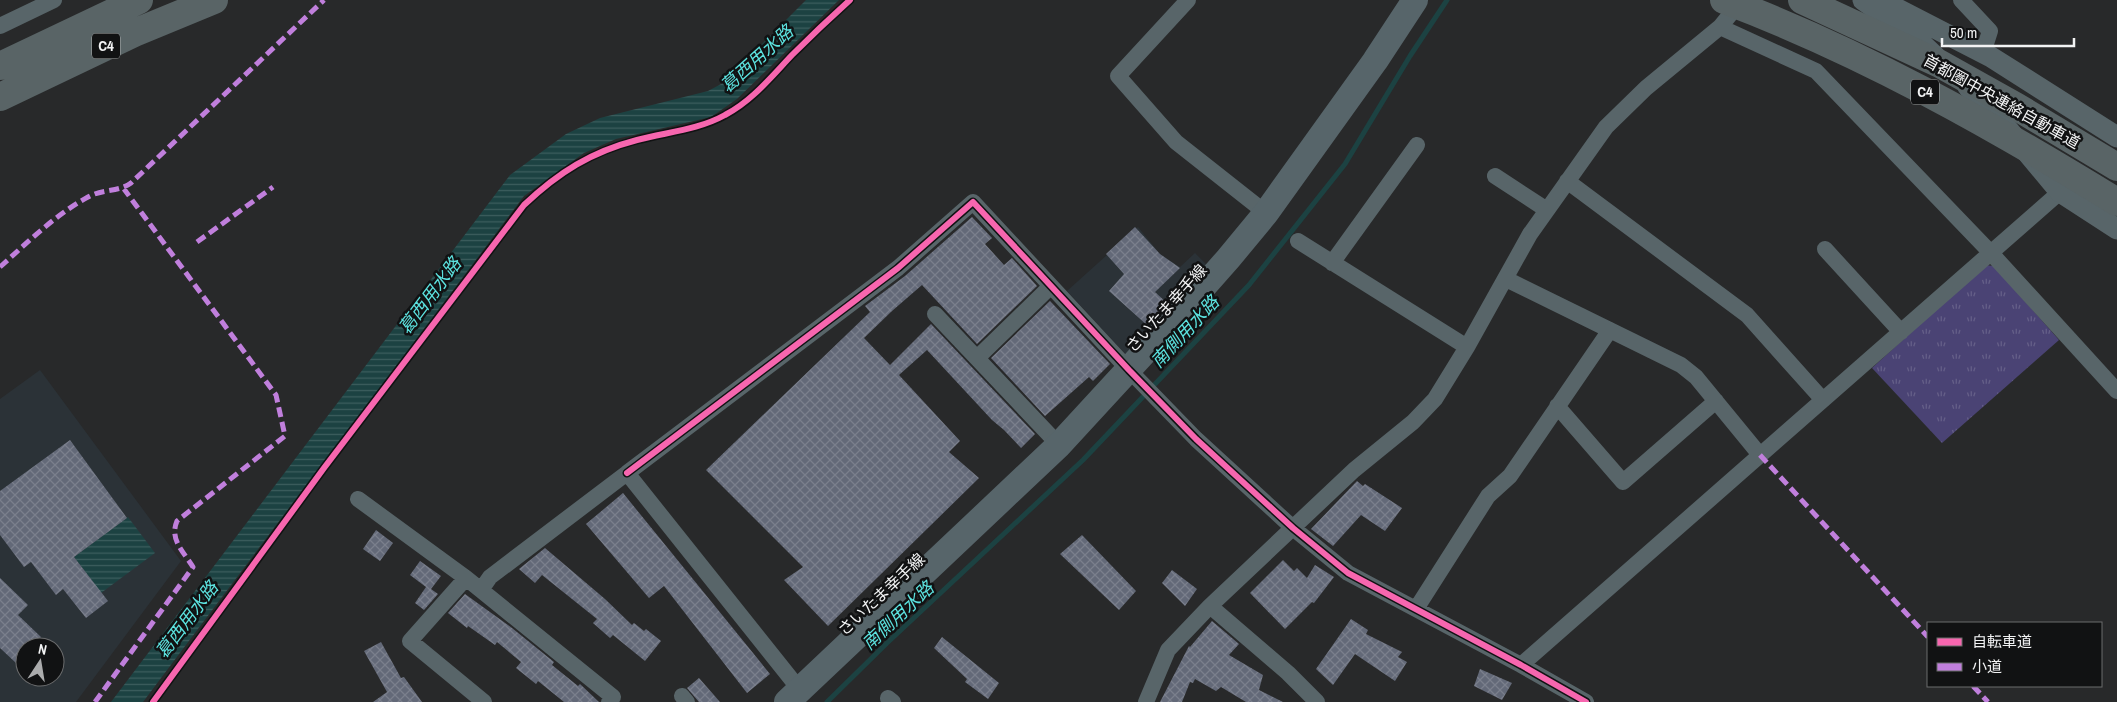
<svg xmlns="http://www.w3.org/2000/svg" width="2117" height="702" viewBox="0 0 2117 702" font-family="'Archivo Narrow','Noto Sans JP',sans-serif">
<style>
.built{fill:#2b3237;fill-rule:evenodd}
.grass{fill:url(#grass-tufts)}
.water{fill:url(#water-rules)}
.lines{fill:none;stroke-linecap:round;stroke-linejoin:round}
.stream{stroke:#1c4242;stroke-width:5}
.building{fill:url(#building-cross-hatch)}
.minor{stroke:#586569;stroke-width:16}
.tertiary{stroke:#586569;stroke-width:21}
.primary{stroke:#57656a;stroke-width:26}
.motorway{stroke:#596466;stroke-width:28}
.motorway-bridge{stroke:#596466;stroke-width:28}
.quiet{stroke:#c07fdc;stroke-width:5;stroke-dasharray:10 5;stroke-linecap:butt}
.cycleway-casing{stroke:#111213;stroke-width:9}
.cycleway{stroke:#f766af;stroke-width:6}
.labels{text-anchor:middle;stroke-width:5;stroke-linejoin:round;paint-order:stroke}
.shield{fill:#111213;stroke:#aeb0b0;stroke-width:1}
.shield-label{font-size:15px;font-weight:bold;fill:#f2f3f4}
.street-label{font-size:16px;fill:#f2f3f4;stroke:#111213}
.water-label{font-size:18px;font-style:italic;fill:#5ce2df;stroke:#111213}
</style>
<defs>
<pattern id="grass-tufts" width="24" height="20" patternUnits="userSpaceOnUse" patternTransform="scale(1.25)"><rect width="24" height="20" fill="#4a4374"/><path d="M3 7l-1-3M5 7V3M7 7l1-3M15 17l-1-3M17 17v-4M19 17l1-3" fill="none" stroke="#655f88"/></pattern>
<pattern id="water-rules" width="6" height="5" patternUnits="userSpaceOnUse" patternTransform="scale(1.25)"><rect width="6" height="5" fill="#1c4242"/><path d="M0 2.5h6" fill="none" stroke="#3d5e5e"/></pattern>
<pattern id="building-cross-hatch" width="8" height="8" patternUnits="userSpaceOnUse" patternTransform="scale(1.25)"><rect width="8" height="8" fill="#636978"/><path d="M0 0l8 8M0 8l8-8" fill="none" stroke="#7a7f8c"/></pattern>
</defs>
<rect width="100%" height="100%" fill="#28292a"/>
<path class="built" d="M 1138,227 L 1160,254 L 1180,267 L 1195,253 L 1210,268 L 1129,358 L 1067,291 Z
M 40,370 L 181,561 L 76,702 L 0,702 L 0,399 ZM 25,647 L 55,647 L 55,677 L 25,677 Z"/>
<path class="grass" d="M 1985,265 L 1994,266 L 2059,340 L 1942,443 L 1872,368 Z"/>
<path class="water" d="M 806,0 L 839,0 L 737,99 L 711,117 L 616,139 L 584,153 L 524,196 L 143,702 L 111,702 L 510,175 L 566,134 L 600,118 L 708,91 L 723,83 Z
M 128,517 L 155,553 L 101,593 L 74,557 Z"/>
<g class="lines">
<path class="stream" d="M 827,702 L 887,643 L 1083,460 L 1249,285 L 1345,164 L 1410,56 L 1447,0"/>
</g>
<path class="building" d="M 972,217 L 992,238 L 985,244 L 1004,265 L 1012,258 L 1037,286 L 977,344 L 922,285 L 892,311 L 864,338 L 890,365 L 931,324 L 1035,434 L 1021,448 L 1004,430 L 992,420 L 927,350 L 899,375 L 960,441 L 949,452 L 979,478 L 828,626 L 784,580 L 803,567 L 706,470 L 870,312 L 865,306 L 905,276 Z
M 1135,227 L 1160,254 L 1180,268 L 1155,292 L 1168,304 L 1148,326 L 1109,291 L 1124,274 L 1106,254 Z
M 1050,301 L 1110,364 L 1093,381 L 1089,377 L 1045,416 L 991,358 Z
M 70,440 L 127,518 L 74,557 L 108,601 L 86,618 L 63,589 L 56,595 L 31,562 L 24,567 L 0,535 L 0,491 Z
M 1357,481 L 1363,486 L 1365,484 L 1402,508 L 1385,531 L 1361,515 L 1333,546 L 1311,529 Z
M 623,493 L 770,674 L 747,693 L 664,586 L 649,598 L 586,524 Z
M 376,530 L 393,543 L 380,561 L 363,549 Z
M 1082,535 L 1136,591 L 1119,610 L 1060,554 Z
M 545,548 L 605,599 L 632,625 L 634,623 L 644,631 L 646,629 L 661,641 L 645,661 L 613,635 L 610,638 L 593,623 L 597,619 L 542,575 L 535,583 L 519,569 Z
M 1283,560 L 1294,571 L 1297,568 L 1307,578 L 1315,565 L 1334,577 L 1314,603 L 1312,602 L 1285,629 L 1250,593 Z
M 420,561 L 441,576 L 431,589 L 438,594 L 424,610 L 415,603 L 426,587 L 410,575 Z
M 1172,570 L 1197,589 L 1185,606 L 1162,583 Z
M 0,578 L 28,605 L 18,615 L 41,637 L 32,647 L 25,647 L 25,654 L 16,663 L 0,648 Z
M 465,594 L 512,628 L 554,662 L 552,665 L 578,686 L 580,684 L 599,702 L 564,702 L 538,681 L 536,684 L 516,668 L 521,662 L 497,642 L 495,645 L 468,626 L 467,628 L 448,613 Z
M 1351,619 L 1368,630 L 1366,634 L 1402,652 L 1398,657 L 1407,662 L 1395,681 L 1355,654 L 1333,685 L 1316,669 Z
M 1212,621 L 1239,644 L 1229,655 L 1263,675 L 1259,690 L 1283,702 L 1246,702 L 1221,687 L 1216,691 L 1195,679 L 1193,683 L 1190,682 L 1182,702 L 1160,702 L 1189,646 L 1190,647 Z
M 942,637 L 999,683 L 988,699 L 965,682 L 967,679 L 934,648 Z
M 381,642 L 401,678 L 404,677 L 422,702 L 373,702 L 387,692 L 364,651 Z
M 1480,669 L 1512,683 L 1502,700 L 1474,686 Z
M 699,678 L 720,702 L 699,702 L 687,688 Z"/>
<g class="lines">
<path class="minor" d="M 1188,0 L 1118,76 L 1176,142 L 1266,213
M 1961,0 L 1990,31 L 1983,53
M 0,26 L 54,0
M 1720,27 L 1816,71 L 1991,253 L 2117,391
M 1495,176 L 1547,210
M 1567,181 L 1747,315 L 1823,400
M 1298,241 L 1467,347
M 1825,249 L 1901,332
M 1332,263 L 1417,145
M 1506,279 L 1681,365 L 1696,377 L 1760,455
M 935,314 L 1059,445
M 977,358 L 1051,286
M 1557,406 L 1623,482 L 1716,401
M 627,473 L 898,268 L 973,202 L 1129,370 L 1196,439 L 1293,528 L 1348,573 L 1521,665 L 1586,702
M 358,499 L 466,578 L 613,697 L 609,702
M 466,578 L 410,641 L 484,702
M 481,590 L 490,577 L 627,473 L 800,690
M 1210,606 L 1288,673 L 1317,702
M 1416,609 L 1488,496 L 1510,476 L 1610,330
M 1521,665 L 2060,192
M 682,696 L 687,702
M 888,698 L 893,702
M 1146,702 L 1168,650 L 1210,606 L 1354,470 L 1413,422 L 1435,399 L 1467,347 L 1530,234 L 1606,127 L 1646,88 L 1720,27 L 1742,0"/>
<path class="tertiary" d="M 1863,0 L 1916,38 L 1937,58
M 1884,2 L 1991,57 L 2117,137
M 1968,87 L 1991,109 L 2060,192 L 2117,229"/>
<path class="primary" d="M 787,702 L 1059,445 L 1175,319 L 1228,259 L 1266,213 L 1375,61 L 1415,0"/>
<path class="motorway" d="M 0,66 L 139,0
M 0,97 L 134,33 L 214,0"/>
<path class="motorway-bridge" d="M 1724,0 C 1862,52 1992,125 2117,202
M 1802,0 L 1940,64 L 2017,107 L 2117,167"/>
<path class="quiet" d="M 197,242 L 273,187
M 0,267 C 28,242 55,215 88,197 C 102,189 119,192 131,183 L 324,0
M 1760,455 L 1928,637
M 1973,686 L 1988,702
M 95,702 L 193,567 C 184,552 169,540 177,521 L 285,436 L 276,395 L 124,189"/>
<g class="cycleway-casing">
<path id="cycleway" d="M 627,473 L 898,268 L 973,202 L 1129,370 L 1196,439 L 1293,528 L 1348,573 L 1521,665 L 1586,702
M 153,702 L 324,468 L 524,205 C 559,172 591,152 637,140 C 667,132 698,130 725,115 C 752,101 771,77 792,55 C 811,36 830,18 850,0"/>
</g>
<use href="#cycleway" class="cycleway"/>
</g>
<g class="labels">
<g class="shield">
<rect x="92" y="33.5" width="28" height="25" rx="4"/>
<rect x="1911" y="79.5" width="28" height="25" rx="4"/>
</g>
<g class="shield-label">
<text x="106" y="51">C4</text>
<text x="1925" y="97">C4</text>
</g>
<g class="street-label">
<text transform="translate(2002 101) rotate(29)" y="6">首都圏中央連絡自動車道</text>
<text transform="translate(1166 308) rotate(-48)" y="6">さいたま幸手線</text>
<text transform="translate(881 594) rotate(-43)" y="6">さいたま幸手線</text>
</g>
<g class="water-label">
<text transform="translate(757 59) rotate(-42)" y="6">葛西用水路</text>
<text transform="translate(430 296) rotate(-53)" y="6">葛西用水路</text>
<text transform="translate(1185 332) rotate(-47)" y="6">南側用水路</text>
<text transform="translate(898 616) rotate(-43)" y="6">南側用水路</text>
<text transform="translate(187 620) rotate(-53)" y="6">葛西用水路</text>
</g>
</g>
<rect x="1927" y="622" width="175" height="65" fill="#111213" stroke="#6b6c6d"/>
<rect x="1937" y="638" width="25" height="8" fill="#f766af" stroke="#6b6c6d"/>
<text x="1972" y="647" font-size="15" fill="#f2f3f4">自転車道</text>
<rect x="1937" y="663" width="25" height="8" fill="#c07fdc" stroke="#6b6c6d"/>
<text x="1972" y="672" font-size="15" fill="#f2f3f4">小道</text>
<g transform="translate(40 662) rotate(12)"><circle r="24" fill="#111213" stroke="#6b6c6d"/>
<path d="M0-4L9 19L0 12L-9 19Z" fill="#abacad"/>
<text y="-8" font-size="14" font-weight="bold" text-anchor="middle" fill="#f2f3f4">N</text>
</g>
<path d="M1942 38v8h132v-8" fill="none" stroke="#f2f3f4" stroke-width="2.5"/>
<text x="1950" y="38" font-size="15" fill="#f2f3f4" stroke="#111213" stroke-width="4" paint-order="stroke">50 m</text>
</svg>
